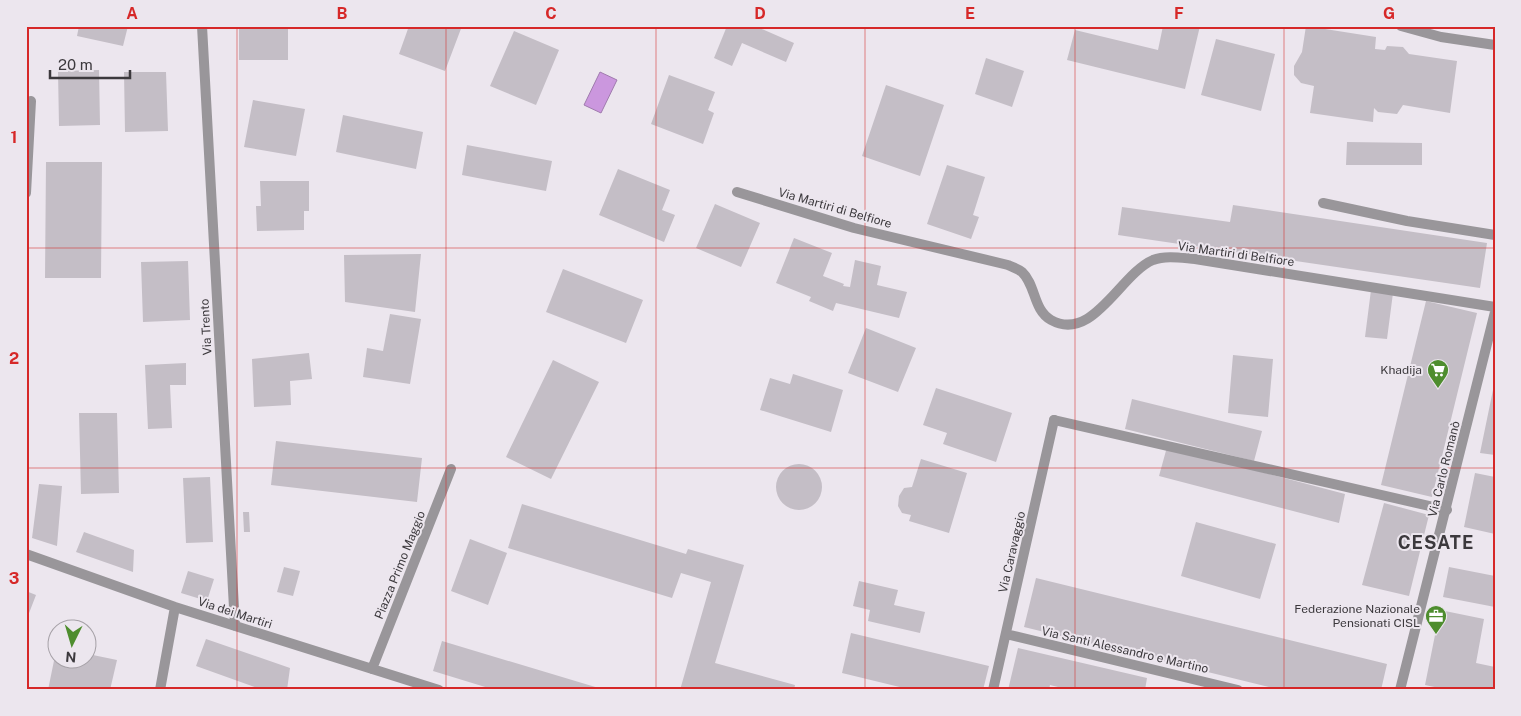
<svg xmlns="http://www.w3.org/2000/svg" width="1521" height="716" viewBox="0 0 1521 716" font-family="'Public Sans',sans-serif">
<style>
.water{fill:#cb97de;stroke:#a07bae}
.building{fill:#c4bec6}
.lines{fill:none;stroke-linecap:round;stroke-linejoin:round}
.lane{stroke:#99969a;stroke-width:10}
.street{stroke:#99969a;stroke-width:10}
.grid{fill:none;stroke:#d62828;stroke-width:1;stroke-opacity:0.55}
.labels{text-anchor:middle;stroke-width:4;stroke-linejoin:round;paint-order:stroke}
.street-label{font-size:12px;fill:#3c393d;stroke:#ece6ee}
.poi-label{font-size:12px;fill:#3c393d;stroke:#ece6ee;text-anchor:end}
.district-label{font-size:18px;font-weight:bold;letter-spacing:1px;fill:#3c393d;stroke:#ece6ee}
.neatline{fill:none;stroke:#d62828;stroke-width:2}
.grid-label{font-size:16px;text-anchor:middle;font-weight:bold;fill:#d62828}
</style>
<rect width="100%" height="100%" fill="#ece6ee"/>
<path class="water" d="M 600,72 L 617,80 L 601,113 L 584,105 Z"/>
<path class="building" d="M 79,26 L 128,26 L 123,46 L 77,36 Z
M 239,26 L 288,26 L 288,60 L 239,60 Z
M 409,26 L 462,26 L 445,71 L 399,54 Z
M 727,26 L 755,26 L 794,43 L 786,62 L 742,43 L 732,66 L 714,58 Z
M 1163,26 L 1200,26 L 1185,89 L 1067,60 L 1075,30 L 1158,50 Z
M 1306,26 L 1376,37 L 1375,49 L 1385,50 L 1387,46 L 1403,47 L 1409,54 L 1457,61 L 1450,113 L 1403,105 L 1397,114 L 1378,112 L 1374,108 L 1373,122 L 1310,113 L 1314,86 L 1301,83 L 1294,75 L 1294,66 L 1302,52 Z
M 514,31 L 559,50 L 536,105 L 490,86 Z
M 1216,39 L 1275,54 L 1261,111 L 1201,95 Z
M 986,58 L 1024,71 L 1012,107 L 975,94 Z
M 99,70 L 100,125 L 59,126 L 58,71 Z
M 124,72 L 166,72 L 168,131 L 125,132 Z
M 669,75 L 715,92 L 708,110 L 714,113 L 703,144 L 651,124 Z
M 886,85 L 944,105 L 920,176 L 862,156 Z
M 253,100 L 305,109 L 296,156 L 244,147 Z
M 343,115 L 423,132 L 416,169 L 336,152 Z
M 1347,142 L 1422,143 L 1422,165 L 1346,165 Z
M 467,145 L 552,161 L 546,191 L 462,175 Z
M 46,162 L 102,162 L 101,278 L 45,278 Z
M 947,165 L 985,177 L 973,215 L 979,217 L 971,239 L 927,224 Z
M 618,169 L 670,190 L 662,210 L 675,215 L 664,242 L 599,215 Z
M 260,181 L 309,181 L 309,211 L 304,211 L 304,230 L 257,231 L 256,206 L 261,206 Z
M 715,204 L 760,223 L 741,267 L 696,248 Z
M 1233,205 L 1487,243 L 1480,288 L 1118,235 L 1122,207 L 1230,222 Z
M 794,238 L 832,253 L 823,276 L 844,284 L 843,286 L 850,287 L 855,260 L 881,266 L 877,285 L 907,292 L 899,318 L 836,303 L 833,311 L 809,301 L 811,297 L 776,283 Z
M 421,254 L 415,312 L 345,302 L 344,255 Z
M 188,261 L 190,320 L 143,322 L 141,262 Z
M 563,269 L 643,300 L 626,343 L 546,312 Z
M 1371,290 L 1393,293 L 1387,339 L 1365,337 Z
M 1426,301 L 1477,313 L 1432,497 L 1381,485 Z
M 390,314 L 421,319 L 410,384 L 363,377 L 367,348 L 383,351 Z
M 866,328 L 916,348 L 898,392 L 848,373 Z
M 309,353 L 312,379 L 290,381 L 291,405 L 254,407 L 252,359 Z
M 1233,355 L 1273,359 L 1268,417 L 1228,413 Z
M 553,360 L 599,382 L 551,479 L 506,457 Z
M 186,363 L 186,385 L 170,385 L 172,428 L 148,429 L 145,365 Z
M 793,374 L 843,390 L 831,432 L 760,410 L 770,378 L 790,384 Z
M 1494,385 L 1495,385 L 1495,455 L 1480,453 Z
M 936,388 L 1012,413 L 996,462 L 943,444 L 947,433 L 923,425 Z
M 1132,399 L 1262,431 L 1254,461 L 1125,429 Z
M 79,413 L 117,413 L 119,493 L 81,494 Z
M 276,441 L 422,458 L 417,502 L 271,485 Z
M 1167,447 L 1345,494 L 1339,523 L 1159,476 Z
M 921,459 L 967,473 L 949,533 L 909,521 L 911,515 L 902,513 L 898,506 L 899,496 L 904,488 L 912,487 Z
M776 487a23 23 0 1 1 46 0a23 23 0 1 1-46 0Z
M 1475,473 L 1495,477 L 1495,534 L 1464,527 Z
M 210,477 L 213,542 L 186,543 L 183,478 Z
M 39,484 L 62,486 L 57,546 L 32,538 Z
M 1384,503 L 1429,515 L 1409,596 L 1362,585 Z
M 522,504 L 686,554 L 688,549 L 744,565 L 715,663 L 795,685 L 794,690 L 680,690 L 711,582 L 681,573 L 672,598 L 508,548 Z
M 243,512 L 249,512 L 250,532 L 244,532 Z
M 1196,522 L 1276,544 L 1260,599 L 1181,576 Z
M 84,532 L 134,550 L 133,572 L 76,552 Z
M 470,539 L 507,553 L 488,605 L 451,591 Z
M 284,567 L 300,571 L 293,596 L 277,592 Z
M 1449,567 L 1495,576 L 1495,607 L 1443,597 Z
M 188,571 L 214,579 L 207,601 L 181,593 Z
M 1036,578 L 1387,664 L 1381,690 L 1281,690 L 1024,627 Z
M 859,581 L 898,590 L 894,605 L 925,612 L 920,633 L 868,621 L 870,610 L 853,606 Z
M 26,591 L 36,595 L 26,621 Z
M 1440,610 L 1484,619 L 1476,663 L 1495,667 L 1495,690 L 1449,690 L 1425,685 Z
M 851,633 L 989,666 L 983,690 L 912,690 L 842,673 Z
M 206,639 L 290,668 L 287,690 L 263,690 L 196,666 Z
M 442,641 L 602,689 L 602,690 L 495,690 L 433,671 Z
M 57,646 L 58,658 L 88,658 L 88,654 L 117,660 L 110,690 L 48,690 Z
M 1018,648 L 1147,678 L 1145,690 L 1087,688 L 1070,690 L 1050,685 L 1049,690 L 1008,690 Z"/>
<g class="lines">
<path class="lane" d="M 1323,203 L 1407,221 L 1495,235
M 1054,420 L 1447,510"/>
<path class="street" d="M 202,26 L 235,626
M 1401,26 L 1441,37 L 1495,45
M 737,192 L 854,228 L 1008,265 C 1012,267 1018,269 1022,272 C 1036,285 1033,310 1051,320 C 1093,343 1120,274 1153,260 C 1166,255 1182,258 1195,259 L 1495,307
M 26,193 L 31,101
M 26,554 L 175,607 L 439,690
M 1006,634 L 1238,690
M 372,669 L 451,469
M 160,690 L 175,607
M 993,690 L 1054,420
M 1400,690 L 1495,312"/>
</g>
<path class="grid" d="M 237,26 L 237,690M 446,26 L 446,690M 656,26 L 656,690M 865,26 L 865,690M 1075,26 L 1075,690M 1284,26 L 1284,690M 26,248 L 1495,248M 26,468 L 1495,468"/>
<defs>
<g id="supermarket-pin" transform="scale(1.125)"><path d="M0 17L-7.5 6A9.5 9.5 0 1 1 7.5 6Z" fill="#4e8d2e" stroke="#ece6ee"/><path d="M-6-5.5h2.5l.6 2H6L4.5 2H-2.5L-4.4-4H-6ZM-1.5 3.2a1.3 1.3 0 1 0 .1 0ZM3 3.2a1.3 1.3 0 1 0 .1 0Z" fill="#fff"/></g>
<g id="office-pin" transform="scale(1.125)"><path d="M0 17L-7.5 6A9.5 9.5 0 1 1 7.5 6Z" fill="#4e8d2e" stroke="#ece6ee"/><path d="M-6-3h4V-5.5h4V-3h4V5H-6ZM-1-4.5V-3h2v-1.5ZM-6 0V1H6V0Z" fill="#fff"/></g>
</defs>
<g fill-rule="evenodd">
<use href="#supermarket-pin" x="1438" y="370"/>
<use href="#office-pin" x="1436" y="616"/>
</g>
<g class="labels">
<g class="street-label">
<text transform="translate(835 208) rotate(16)" y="4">Via Martiri di Belfiore</text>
<text transform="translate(1236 254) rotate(8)" y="4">Via Martiri di Belfiore</text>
<text transform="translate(206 327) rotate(-93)" y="4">Via Trento</text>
<text transform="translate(1444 469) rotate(-76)" y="4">Via Carlo Romanò</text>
<text transform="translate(1012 552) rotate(-77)" y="4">Via Caravaggio</text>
<text transform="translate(400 565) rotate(-68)" y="4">Piazza Primo Maggio</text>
<text transform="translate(235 613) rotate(18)" y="4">Via dei Martiri</text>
<text transform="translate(1125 650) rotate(13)" y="4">Via Santi Alessandro e Martino</text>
</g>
<g class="poi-label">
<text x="1422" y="374">Khadija</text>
<text x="1420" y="613">Federazione Nazionale<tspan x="1420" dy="14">Pensionati CISL</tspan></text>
</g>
<g class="district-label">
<text x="1436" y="549">CESATE</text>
</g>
</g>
<rect width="1521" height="716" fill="none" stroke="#ece6ee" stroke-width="55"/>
<g transform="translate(72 644) rotate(185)"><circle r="24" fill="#ece6ee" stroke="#a6a1a7"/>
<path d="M0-4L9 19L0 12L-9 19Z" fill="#4e8d2e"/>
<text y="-8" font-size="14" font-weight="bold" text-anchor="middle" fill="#3c393d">N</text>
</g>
<path d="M50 70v8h80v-8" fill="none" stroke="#3c393d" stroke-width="2.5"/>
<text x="58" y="70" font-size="15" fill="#3c393d" stroke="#ece6ee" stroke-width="4" paint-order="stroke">20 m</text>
<rect x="28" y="28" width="1466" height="660" class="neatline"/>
<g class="grid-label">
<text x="132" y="19">A</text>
<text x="342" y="19">B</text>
<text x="551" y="19">C</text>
<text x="760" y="19">D</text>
<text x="970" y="19">E</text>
<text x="1179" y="19">F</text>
<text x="1389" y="19">G</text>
<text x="14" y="143">1</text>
<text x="14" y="364">2</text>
<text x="14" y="584">3</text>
</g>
</svg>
